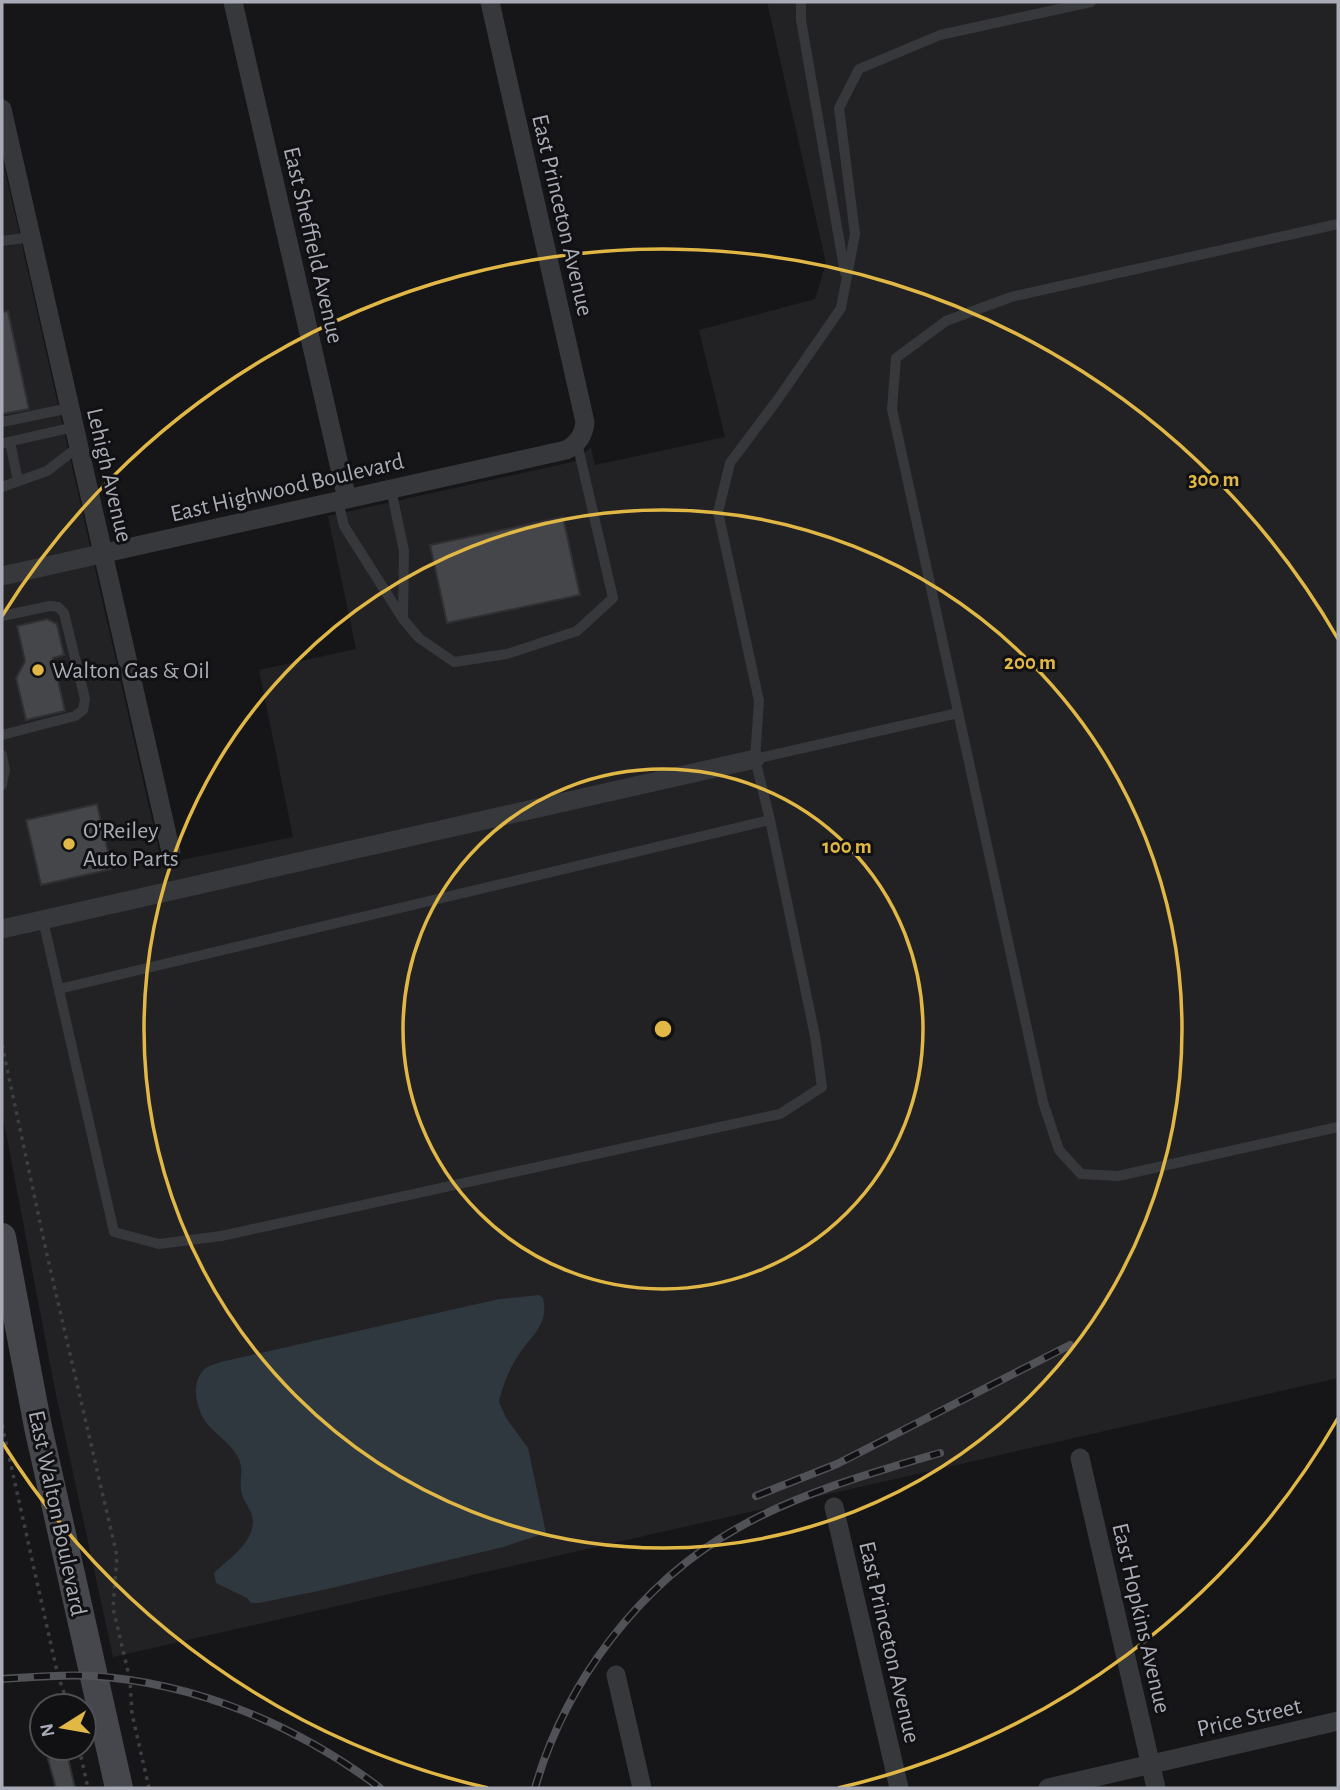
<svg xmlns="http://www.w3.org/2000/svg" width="1340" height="1790" viewBox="0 0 1340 1790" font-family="'Alegreya Sans',sans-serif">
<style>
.built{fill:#222225}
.water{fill:#30383f}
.building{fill:#45464a;stroke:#303033;stroke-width:2}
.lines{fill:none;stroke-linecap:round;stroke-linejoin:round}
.path{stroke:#3d3f43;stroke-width:3.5;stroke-dasharray:3.5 5;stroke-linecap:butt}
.service{stroke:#37383c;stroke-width:10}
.minor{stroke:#37383c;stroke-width:19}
.secondary{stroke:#46474c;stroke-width:28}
.rail-casing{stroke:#515257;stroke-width:8}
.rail{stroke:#111113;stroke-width:5;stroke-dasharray:16;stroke-linecap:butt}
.ring{fill:none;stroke:#e1b745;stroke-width:3.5}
.poi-dot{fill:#e1b745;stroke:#111113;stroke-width:2.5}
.labels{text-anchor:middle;stroke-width:6;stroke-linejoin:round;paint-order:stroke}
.street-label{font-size:24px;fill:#a9acb6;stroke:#111113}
.poi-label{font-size:24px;fill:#a9acb6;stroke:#111113;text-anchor:start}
.centre{fill:#e1b745;stroke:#111113;stroke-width:3.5}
.ring-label{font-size:21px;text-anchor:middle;font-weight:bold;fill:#e1b745;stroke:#111113;stroke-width:6;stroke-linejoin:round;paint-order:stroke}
</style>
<rect width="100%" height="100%" fill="#161618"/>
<path class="built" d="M 767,2 L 1338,2 L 1338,1378 L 113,1657 L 55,1390 L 2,1112 L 2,157 L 162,864 L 293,837 L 259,670 L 356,649 L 328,516 L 572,462 L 578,460 L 591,447 L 595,465 L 725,437 L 699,330 L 815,299 L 826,263 Z"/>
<path class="water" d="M 539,1295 L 543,1298 C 549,1322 534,1334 521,1351 C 511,1365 502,1386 499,1402 L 506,1418 L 528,1448 L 546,1533 L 503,1547 L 323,1590 L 259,1603 L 251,1603 L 247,1598 L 216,1583 L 214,1573 C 227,1560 247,1548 252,1529 C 256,1513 246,1507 242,1494 C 238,1481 245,1471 238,1457 C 231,1444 219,1437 209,1426 C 196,1412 189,1381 206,1368 C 210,1365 217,1364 221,1362 L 468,1306 L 500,1299 Z"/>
<path class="building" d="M 8,311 L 29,409 L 2,414 L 2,312 Z
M 563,517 L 580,595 L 447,623 L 430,545 Z
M 47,619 L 57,624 L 64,655 L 53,658 L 65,711 L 26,720 L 16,678 L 25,661 L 17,626 Z
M 97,804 L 112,869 L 41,885 L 26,820 Z
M 67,1754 L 75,1788 L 56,1788 L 48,1759 Z"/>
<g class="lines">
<path class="path" d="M 2,1045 L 47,1255 L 117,1556 L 113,1608 L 130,1680 L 132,1714 L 149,1788
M 2,1425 L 58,1676 L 69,1706
M 79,1748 L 88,1788"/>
<path class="service" d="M 801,2 L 801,20 L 845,273
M 1338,224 L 1011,297 L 946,321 L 896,358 L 892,409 L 1043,1102 L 1059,1150 L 1081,1174 L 1118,1176 L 1338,1127
M 2,241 L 31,237
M 2,422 L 70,408
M 10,442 L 18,481
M 4,443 L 74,427
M 2,487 L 47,471 L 78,447
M 391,489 L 404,551 L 403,619
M 338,501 L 344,526 L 403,619 L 419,638 L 454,662 L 507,654 L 577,631 L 613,598 L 577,443
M 2,616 L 50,606 L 58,607 L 64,613 L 85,699 L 83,710 L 75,716 L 2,735
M 2,755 L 5,770 L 2,785
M 755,759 L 958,713
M 770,820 L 755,759 L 759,701 L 718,512 L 730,463 L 778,399 L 841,308 L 855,234 L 839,108 L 859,69 L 940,35 L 1091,2
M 43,920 L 114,1232 L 159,1244 L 221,1236 L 780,1114 L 822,1087 L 815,1036 L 770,820 L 59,989"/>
<path class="minor" d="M 233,2 L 347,499
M 2,109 L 171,852
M 2,576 L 566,450 C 578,444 584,435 585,422 L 490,2
M 2,929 L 755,759
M 1080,1458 L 1156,1788
M 834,1507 L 899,1788
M 616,1675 L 642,1788
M 1048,1788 L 1338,1721"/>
<path class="secondary" d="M 2,1237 L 38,1427 L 119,1788"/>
<g class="rail-casing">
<path id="rail" d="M 756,1496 L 837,1464 L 1070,1345
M 2,1679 C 32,1677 63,1674 93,1676 C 197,1683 298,1726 380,1788
M 535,1788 C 565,1683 640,1583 736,1529 C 799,1493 871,1473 940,1453"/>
</g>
<use href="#rail" class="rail"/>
</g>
<g class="ring">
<circle cx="663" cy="1029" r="260"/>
<circle cx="663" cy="1029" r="519"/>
<path d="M1338 1418A779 779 0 0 1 838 1788M488 1788A779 779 0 0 1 2 1442M2 616A779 779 0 0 1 1338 639"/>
</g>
<g class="poi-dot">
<circle cx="38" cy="670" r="7"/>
<circle cx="69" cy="844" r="7"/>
</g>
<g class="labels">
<g class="street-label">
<text transform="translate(563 215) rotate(77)" y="8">East Princeton Avenue</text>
<text transform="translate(314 245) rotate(77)" y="8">East Sheffield Avenue</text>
<text transform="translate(110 475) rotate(77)" y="8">Lehigh Avenue</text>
<text transform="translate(287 487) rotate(-13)" y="8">East Highwood Boulevard</text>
<text transform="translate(58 1513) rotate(78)" y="8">East Walton Boulevard</text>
<text transform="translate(1142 1618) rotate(77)" y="8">East Hopkins Avenue</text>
<text transform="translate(890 1642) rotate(77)" y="8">East Princeton Avenue</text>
<text transform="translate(1249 1717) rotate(-13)" y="8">Price Street</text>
</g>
<g class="poi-label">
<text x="52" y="678">Walton Gas &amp; Oil</text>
<text x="83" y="838">O'Reiley<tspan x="83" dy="28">Auto Parts</tspan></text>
</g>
</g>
<circle cx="663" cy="1029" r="10" class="centre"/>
<g class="ring-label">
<text x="1214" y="486">300 m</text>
<text x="1030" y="669">200 m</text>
<text x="847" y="853">100 m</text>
</g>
<rect width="1340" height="1790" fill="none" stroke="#a9acb6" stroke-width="7"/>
<g transform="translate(63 1727) rotate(259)"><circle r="33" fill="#111113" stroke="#4e4f54" stroke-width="2"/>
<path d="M0-5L12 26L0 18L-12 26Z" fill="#e1b745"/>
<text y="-10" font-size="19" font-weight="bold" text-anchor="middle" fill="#a9acb6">N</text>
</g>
</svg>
